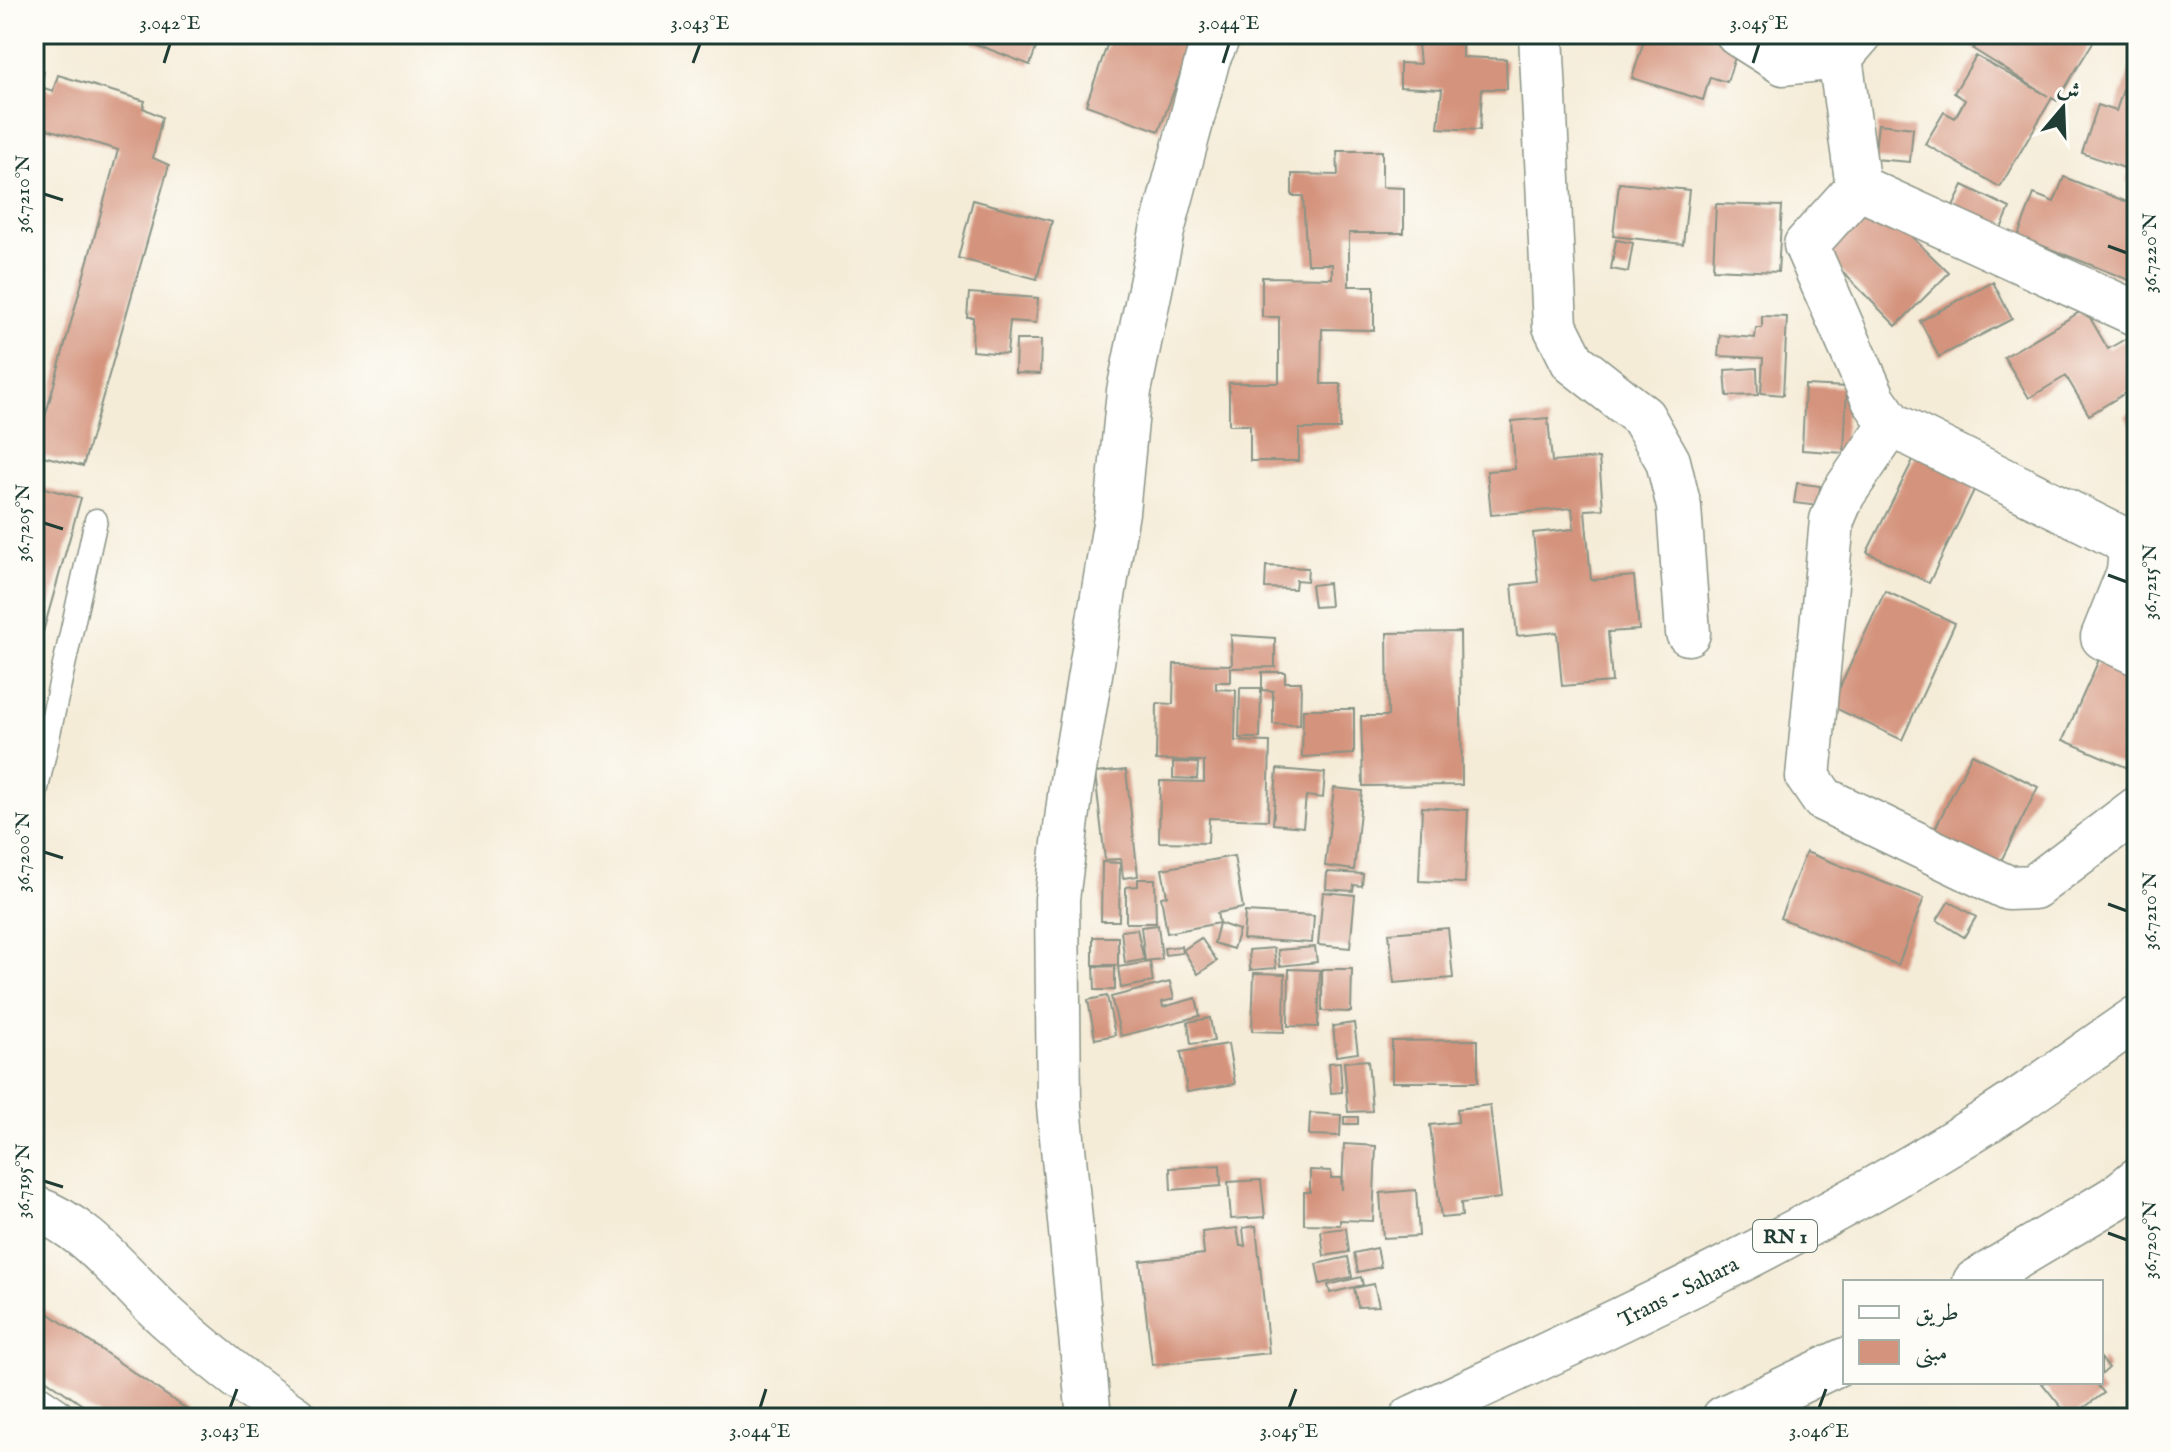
<svg xmlns="http://www.w3.org/2000/svg" width="2171" height="1452" viewBox="0 0 2171 1452" font-family="'IM FELL English',Amiri,serif">
<style>
.building{fill:#d4937c}
.lines{fill:none;stroke-linecap:round;stroke-linejoin:round}
.service-casing{stroke:#8a9486;stroke-width:25}
.minor-casing{stroke:#8a9486;stroke-width:47}
.tertiary-casing{stroke:#8a9486;stroke-width:47}
.trunk-casing{stroke:#8a9486;stroke-width:47}
.service{stroke:#fff;stroke-width:22}
.minor{stroke:#fff;stroke-width:44}
.tertiary{stroke:#fff;stroke-width:44}
.trunk{stroke:#fff;stroke-width:44}
.ticks{fill:none;stroke:#1f3d34;stroke-width:3}
.labels{text-anchor:middle;stroke-width:6;stroke-linejoin:round;paint-order:stroke}
.shield{fill:#fdfcf7;stroke:#62766e;stroke-width:2}
.shield-label{font-size:20px;font-weight:bold;fill:#1f3d34}
.street-label{font-size:22px;fill:#1f3d34;stroke:#fdfcf7}
.neatline{fill:none;stroke:#1f3d34;stroke-width:3}
.ticks-label{font-size:20px;text-anchor:middle;fill:#1f3d34}
</style>
<rect width="100%" height="100%" fill="#fdfcf7"/>
<filter id="ink" filterUnits="userSpaceOnUse"><feTurbulence type="fractalNoise" baseFrequency=".0125" numOctaves="2"/><feDisplacementMap in="SourceGraphic" scale="16" xChannelSelector="R" yChannelSelector="G"/><feConvolveMatrix kernelMatrix="1 2 1 2 8 2 1 2 1" color-interpolation-filters="sRGB"/></filter>
<filter id="wash" filterUnits="userSpaceOnUse"><feTurbulence type="fractalNoise" baseFrequency=".006" numOctaves="4" result="noise"/><feDisplacementMap in="SourceGraphic" scale="32" xChannelSelector="R" yChannelSelector="G"/><feGaussianBlur stdDeviation="1.8" result="paint"/><feColorMatrix in="noise" values="0 0 0 0 0 0 0 0 0 0 0 0 0 0 0 0 0 1.4 0 .05"/><feComposite in="paint" operator="in"/></filter>
<g filter="url(#wash)">
<rect width="100%" height="100%" fill="#f5ecd8"/>
<g id="blocks">
<path class="building" d="M 976,34 L 1041,34 L 1030,65 L 973,43 Z
M 1111,34 L 1195,34 L 1159,131 L 1086,105 Z
M 1417,34 L 1462,34 L 1462,57 L 1506,59 L 1507,89 L 1482,89 L 1480,130 L 1438,128 L 1442,89 L 1400,87 L 1400,63 L 1420,64 Z
M 1646,34 L 1715,34 L 1740,42 L 1727,82 L 1710,77 L 1703,100 L 1632,78 Z
M 1983,34 L 2098,34 L 2057,101 L 2052,98 L 2000,187 L 1925,144 L 1944,112 L 1955,118 L 1965,100 L 1954,93 L 1976,56 L 2048,96 L 1973,49 Z
M 2136,51 L 2137,51 L 2137,185 L 2126,181 L 2130,170 L 2082,153 L 2098,105 L 2116,111 Z
M 34,68 L 44,71 L 41,87 L 53,91 L 58,75 L 145,101 L 143,108 L 162,117 L 153,158 L 169,165 L 83,466 L 35,454 L 118,150 L 34,125 Z
M 1878,124 L 1913,128 L 1910,162 L 1874,159 Z
M 1337,151 L 1382,151 L 1382,187 L 1404,188 L 1404,233 L 1349,233 L 1349,286 L 1374,286 L 1374,330 L 1322,329 L 1321,384 L 1341,384 L 1340,429 L 1299,429 L 1299,461 L 1250,461 L 1250,425 L 1229,425 L 1229,383 L 1279,383 L 1279,317 L 1262,317 L 1262,277 L 1332,278 L 1332,264 L 1307,264 L 1303,196 L 1292,196 L 1292,174 L 1338,175 Z
M 2064,177 L 2137,206 L 2137,274 L 2134,282 L 2018,236 L 2034,194 L 2054,202 Z
M 1619,183 L 1689,190 L 1683,244 L 1613,236 Z
M 1963,185 L 2010,208 L 2000,231 L 1952,208 Z
M 1866,192 L 1949,273 L 1896,326 L 1814,243 Z
M 973,200 L 1052,221 L 1037,279 L 958,258 Z
M 1716,204 L 1782,206 L 1778,272 L 1713,269 Z
M 1616,240 L 1633,243 L 1628,272 L 1611,269 Z
M 1993,282 L 2012,319 L 1939,357 L 1920,321 Z
M 969,293 L 1038,298 L 1036,323 L 1010,321 L 1007,354 L 972,351 L 973,317 L 967,317 Z
M 2085,309 L 2108,349 L 2137,332 L 2137,386 L 2089,415 L 2066,376 L 2029,398 L 2004,357 Z
M 1762,316 L 1787,317 L 1783,395 L 1761,393 L 1763,358 L 1718,356 L 1720,335 L 1755,338 L 1756,328 L 1762,328 Z
M 1016,340 L 1041,340 L 1040,374 L 1015,373 Z
M 1757,368 L 1758,395 L 1727,396 L 1725,370 Z
M 1805,385 L 1847,387 L 1844,453 L 1802,450 Z
M 2137,407 L 2137,433 L 2125,416 Z
M 1548,418 L 1552,462 L 1599,458 L 1603,509 L 1585,510 L 1591,580 L 1634,576 L 1639,630 L 1608,632 L 1612,682 L 1562,686 L 1557,632 L 1517,636 L 1512,585 L 1538,582 L 1533,533 L 1574,529 L 1572,508 L 1491,515 L 1487,471 L 1515,469 L 1512,421 Z
M 1916,454 L 1977,484 L 1929,583 L 1867,552 Z
M 1797,483 L 1820,486 L 1818,506 L 1794,503 Z
M 34,485 L 81,498 L 35,660 L 34,660 Z
M 1266,566 L 1308,568 L 1307,581 L 1296,580 L 1295,589 L 1265,588 Z
M 1328,583 L 1330,606 L 1314,607 L 1311,585 Z
M 1885,591 L 1955,623 L 1902,740 L 1831,706 Z
M 1460,632 L 1462,785 L 1363,786 L 1361,716 L 1388,716 L 1387,633 Z
M 1231,635 L 1275,638 L 1275,667 L 1231,668 L 1231,682 L 1216,682 L 1216,689 L 1236,690 L 1235,741 L 1270,742 L 1268,820 L 1209,818 L 1208,843 L 1159,842 L 1160,781 L 1204,782 L 1204,761 L 1156,760 L 1157,703 L 1173,704 L 1174,664 L 1232,665 Z
M 2101,655 L 2137,671 L 2135,771 L 2063,740 Z
M 1262,672 L 1285,672 L 1285,682 L 1301,682 L 1300,725 L 1273,724 L 1273,691 L 1262,690 Z
M 1240,688 L 1261,688 L 1260,738 L 1239,738 Z
M 1303,709 L 1354,709 L 1354,754 L 1302,757 Z
M 1972,754 L 2038,787 L 1992,879 L 1926,847 Z
M 1173,762 L 1198,763 L 1197,779 L 1173,778 Z
M 1277,769 L 1325,773 L 1323,798 L 1306,796 L 1303,827 L 1273,824 Z
M 1126,770 L 1138,876 L 1123,878 L 1121,859 L 1105,860 L 1095,773 Z
M 1334,788 L 1362,791 L 1354,870 L 1325,866 Z
M 1422,807 L 1468,810 L 1465,883 L 1419,881 Z
M 1806,852 L 1924,898 L 1898,965 L 1780,918 Z
M 1234,856 L 1243,908 L 1217,913 L 1219,923 L 1167,933 L 1161,897 L 1167,896 L 1162,869 Z
M 1102,862 L 1120,863 L 1119,921 L 1101,921 Z
M 1327,872 L 1363,874 L 1362,886 L 1354,885 L 1353,891 L 1326,889 Z
M 1138,879 L 1155,879 L 1156,923 L 1126,923 L 1126,887 L 1138,886 Z
M 1323,892 L 1355,895 L 1350,948 L 1318,945 Z
M 1949,901 L 1976,917 L 1964,937 L 1937,920 Z
M 1245,912 L 1314,916 L 1312,943 L 1243,939 Z
M 1219,923 L 1239,930 L 1233,949 L 1214,943 Z
M 1158,925 L 1162,959 L 1145,961 L 1141,927 Z
M 1448,928 L 1453,978 L 1394,983 L 1389,933 Z
M 1137,929 L 1144,960 L 1125,963 L 1121,931 Z
M 1093,937 L 1118,937 L 1118,965 L 1093,965 Z
M 1201,938 L 1217,961 L 1198,974 L 1183,950 Z
M 1181,946 L 1182,953 L 1165,955 L 1164,948 Z
M 1315,947 L 1317,962 L 1280,966 L 1278,950 Z
M 1274,948 L 1276,968 L 1250,970 L 1249,950 Z
M 1150,962 L 1153,982 L 1121,988 L 1118,967 Z
M 1115,966 L 1115,990 L 1095,990 L 1094,967 Z
M 1289,969 L 1320,970 L 1318,1027 L 1288,1026 Z
M 1322,969 L 1352,969 L 1351,1012 L 1322,1011 Z
M 1254,973 L 1285,974 L 1284,1032 L 1252,1031 Z
M 1170,982 L 1174,999 L 1162,1002 L 1163,1007 L 1196,998 L 1200,1016 L 1121,1036 L 1111,997 Z
M 1107,996 L 1115,1035 L 1095,1039 L 1088,1000 Z
M 1210,1018 L 1214,1041 L 1191,1044 L 1188,1022 Z
M 1354,1023 L 1358,1053 L 1336,1056 L 1333,1026 Z
M 1478,1040 L 1478,1082 L 1392,1082 L 1392,1041 Z
M 1228,1044 L 1235,1084 L 1187,1092 L 1181,1052 Z
M 1368,1060 L 1372,1111 L 1348,1112 L 1344,1062 Z
M 1340,1062 L 1342,1092 L 1331,1093 L 1329,1063 Z
M 1490,1105 L 1501,1198 L 1461,1203 L 1462,1216 L 1441,1218 L 1430,1125 L 1458,1122 L 1457,1109 Z
M 1310,1113 L 1341,1115 L 1340,1136 L 1309,1135 Z
M 1344,1117 L 1358,1117 L 1358,1124 L 1344,1124 Z
M 1344,1144 L 1376,1146 L 1373,1221 L 1340,1220 L 1340,1225 L 1304,1224 L 1304,1192 L 1310,1192 L 1310,1170 L 1331,1171 L 1331,1178 L 1341,1178 L 1342,1190 Z
M 1220,1165 L 1221,1186 L 1171,1190 L 1170,1168 Z
M 1261,1180 L 1265,1217 L 1231,1219 L 1228,1182 Z
M 1416,1190 L 1419,1236 L 1383,1238 L 1380,1193 Z
M 1256,1226 L 1269,1353 L 1152,1365 L 1140,1261 L 1204,1254 L 1202,1232 L 1237,1228 L 1240,1246 L 1245,1246 L 1243,1228 Z
M 1346,1228 L 1349,1252 L 1324,1256 L 1321,1231 Z
M 1377,1248 L 1381,1267 L 1358,1272 L 1354,1253 Z
M 1348,1257 L 1352,1277 L 1320,1284 L 1316,1264 Z
M 1361,1277 L 1363,1285 L 1330,1293 L 1328,1285 Z
M 1374,1284 L 1379,1306 L 1358,1307 L 1354,1288 Z
M 34,1303 L 199,1418 L 101,1418 L 34,1371 Z
M 2101,1358 L 2109,1368 L 2101,1375 Z
M 2041,1382 L 2095,1382 L 2104,1393 L 2070,1418 Z"/>
</g>
</g>
<g filter="url(#ink)">
<use href="#blocks" fill-opacity="0" stroke="#8a9486" stroke-width="2"/>
<g class="lines">
<g class="service-casing">
<path id="service" d="M 34,802 L 96,520"/>
</g>
<g class="minor-casing">
<path id="minor" d="M 1541,34 L 1555,326 L 1573,362 L 1643,417 L 1668,461 L 1679,507 L 1688,633
M 1840,57 L 1858,187 L 1806,245 L 1874,400 L 1891,424 L 2118,537 L 2131,549 L 2129,572 L 2103,637 L 2137,653
M 1858,187 L 2137,314
M 1891,424 L 1843,494 L 1832,520 L 1808,777 L 1823,799 L 2008,888 L 2034,887 L 2137,809
M 34,1208 C 89,1227 127,1282 170,1320 C 209,1355 251,1389 295,1418
M 34,1406 L 52,1418"/>
</g>
<g class="tertiary-casing">
<path id="tertiary" d="M 1738,34 L 1784,63 L 1840,57 L 1860,34
M 1089,1418 L 1059,1106 L 1057,899 L 1071,788 L 1117,512 L 1129,391 L 1162,231 L 1208,58 L 1219,34"/>
</g>
<g class="trunk-casing">
<path id="trunk" d="M 1975,1282 L 2115,1198 L 2137,1180
M 1412,1418 C 1607,1327 1805,1236 1987,1121 C 2038,1089 2087,1052 2137,1018
M 1724,1418 L 1845,1360"/>
</g>
<use href="#service" class="service"/>
<use href="#minor" class="minor"/>
<use href="#tertiary" class="tertiary"/>
<use href="#trunk" class="trunk"/>
</g>
</g>
<path class="ticks" d="M 164,63 L 170,44M 693,63 L 700,44M 1223,63 L 1229,44M 1753,63 L 1759,44M 44,194 L 63,200M 2108,246 L 2127,253M 44,523 L 63,529M 2108,575 L 2127,582M 44,852 L 63,858M 2108,904 L 2127,911M 44,1181 L 63,1187M 2108,1233 L 2127,1240M 230,1408 L 237,1389M 760,1408 L 766,1389M 1289,1408 L 1296,1389M 1819,1408 L 1826,1389"/>
<g class="labels">
<rect class="shield" x="1753" y="1220" width="64" height="32" rx="6"/>
<g class="shield-label">
<text x="1785" y="1243">RN 1</text>
</g>
<g class="street-label">
<text transform="translate(1678 1291) rotate(-27)" y="8">Trans - Sahara</text>
</g>
</g>
<rect width="2171" height="1452" fill="none" stroke="#fdfcf7" stroke-width="88"/>
<rect x="1843" y="1280" width="260" height="104" fill="#fdfcf7" stroke="#a4b0a9" stroke-width="2"/>
<rect x="1859" y="1306" width="40" height="12" fill="#ffffff" stroke="#a4b0a9" stroke-width="2"/>
<text x="1915" y="1320" font-size="24" fill="#1f3d34">طريق</text>
<rect x="1859" y="1340" width="40" height="24" fill="#d4937c" stroke="#a4b0a9" stroke-width="2"/>
<text x="1915" y="1360" font-size="24" fill="#1f3d34">مبنى</text>
<g transform="translate(2063 108) rotate(19)" stroke="#fdfcf7" stroke-width="6" paint-order="stroke">
<path d="M0-6L14 30L0 20L-14 30Z" fill="#1f3d34"/>
<text y="-12" font-size="22" font-weight="bold" text-anchor="middle" fill="#1f3d34">ش</text>
</g>
<rect x="44" y="44" width="2083" height="1364" class="neatline"/>
<g class="ticks-label">
<text x="170" y="29">3.042°E</text>
<text x="700" y="29">3.043°E</text>
<text x="1229" y="29">3.044°E</text>
<text x="1759" y="29">3.045°E</text>
<text transform="translate(22 194) rotate(-90)" y="7">36.7210°N</text>
<text transform="translate(2149 253) rotate(-90)" y="7">36.7220°N</text>
<text transform="translate(22 523) rotate(-90)" y="7">36.7205°N</text>
<text transform="translate(2149 582) rotate(-90)" y="7">36.7215°N</text>
<text transform="translate(22 852) rotate(-90)" y="7">36.7200°N</text>
<text transform="translate(2149 911) rotate(-90)" y="7">36.7210°N</text>
<text transform="translate(22 1181) rotate(-90)" y="7">36.7195°N</text>
<text transform="translate(2149 1240) rotate(-90)" y="7">36.7205°N</text>
<text x="230" y="1437">3.043°E</text>
<text x="760" y="1437">3.044°E</text>
<text x="1289" y="1437">3.045°E</text>
<text x="1819" y="1437">3.046°E</text>
</g>
</svg>
